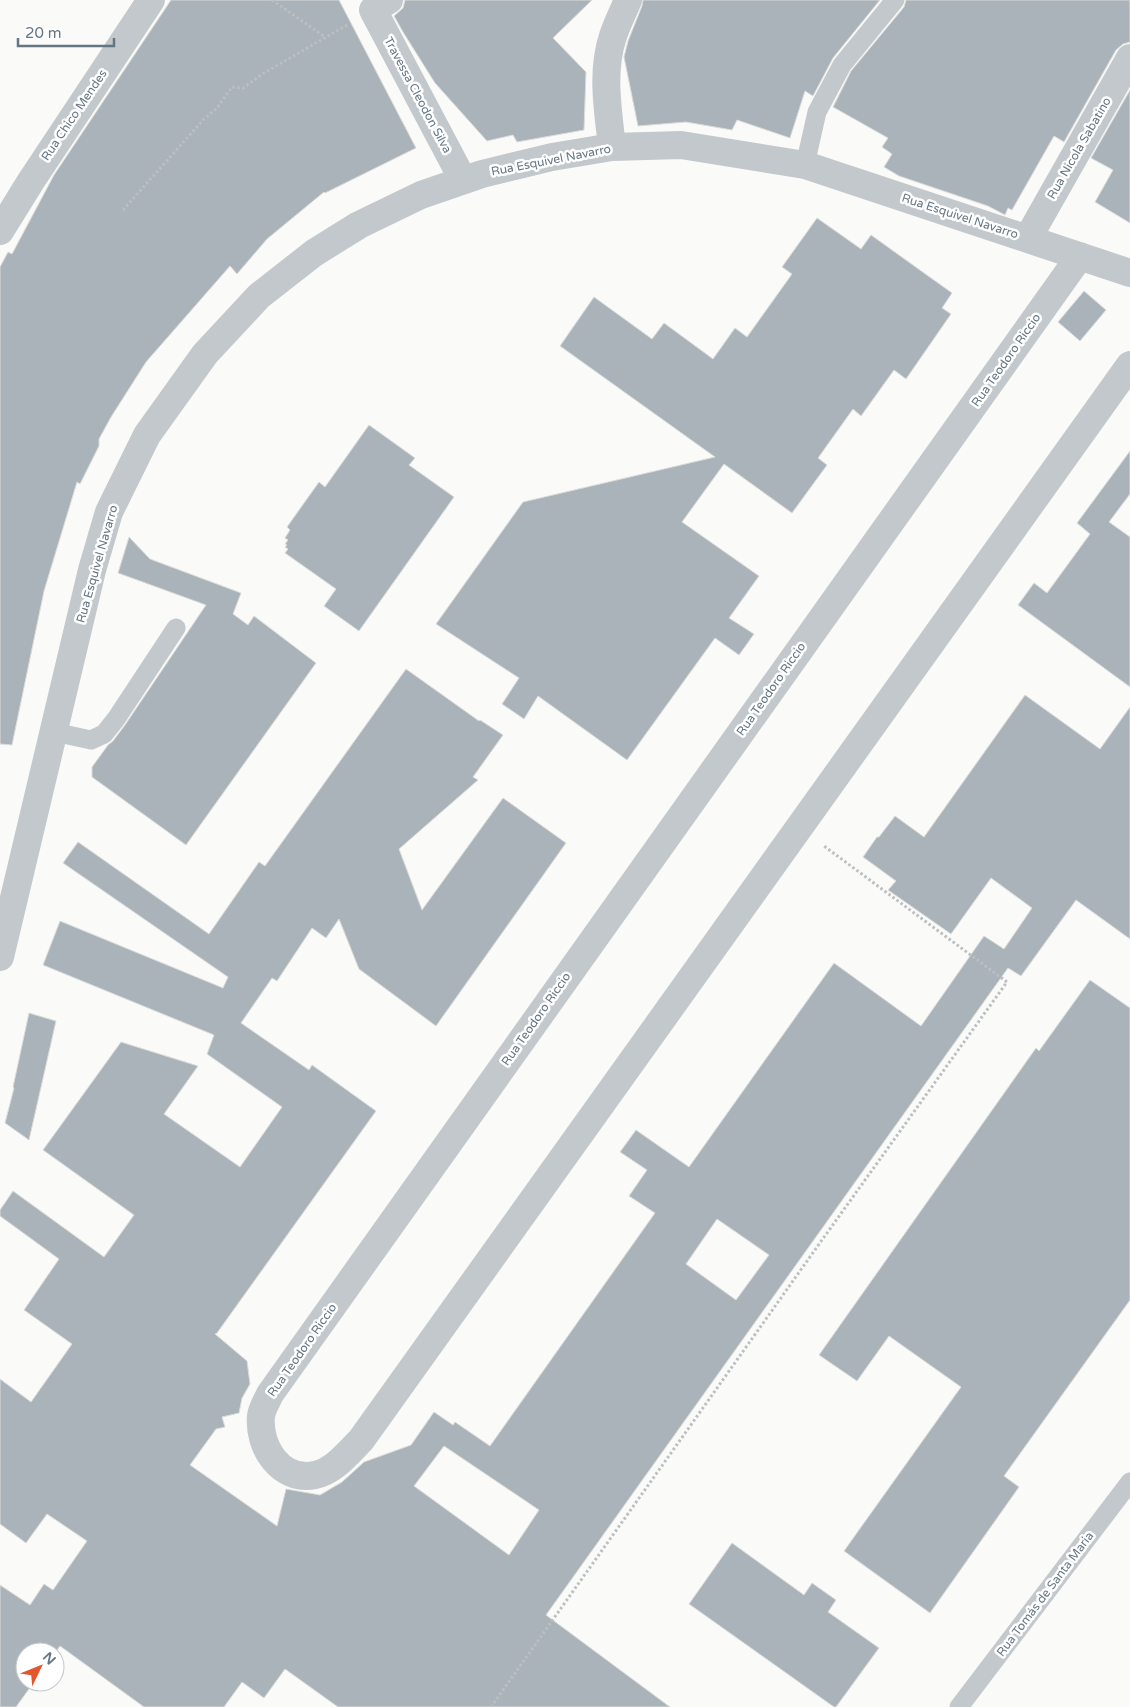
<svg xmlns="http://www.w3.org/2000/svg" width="1130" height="1707" viewBox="0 0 1130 1707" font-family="'Varela Round',sans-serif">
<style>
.building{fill:#aab3b9;stroke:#dcdcda;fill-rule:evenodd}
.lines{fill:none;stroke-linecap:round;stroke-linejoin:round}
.path{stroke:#bbbfc2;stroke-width:3;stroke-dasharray:2.5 2.5;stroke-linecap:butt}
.lane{stroke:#c3c8cc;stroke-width:19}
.street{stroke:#c3c8cc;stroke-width:28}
.labels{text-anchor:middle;stroke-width:5;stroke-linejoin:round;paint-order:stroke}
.street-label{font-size:12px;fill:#657683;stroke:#fff}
</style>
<rect width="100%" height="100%" fill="#fafaf8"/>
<path class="building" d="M 171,0 L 339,0 L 416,148 L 325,193 L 324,192 L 267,239 L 237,274 L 230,266 L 146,362 L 111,417 L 99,439 L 99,446 L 80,484 L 77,482 L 44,591 L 12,745 L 0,744 L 0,267 L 8,252 L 12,254 L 54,175 Z
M 405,0 L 592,0 L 553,38 L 586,72 L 584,130 L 517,142 L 513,135 L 487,141 L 435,83 L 403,32 L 394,16 L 403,8 Z
M 643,0 L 880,0 L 833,58 L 813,96 L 805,91 L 790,138 L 737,120 L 732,130 L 686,122 L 638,126 L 624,57 L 628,41 L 642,6 Z
M 906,0 L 1130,0 L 1130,42 L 1123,44 L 1116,50 L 1064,142 L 1054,136 L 1012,210 L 1008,208 L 1005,215 L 988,206 L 899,176 L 884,167 L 892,154 L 882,147 L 888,138 L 833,107 L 851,71 L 904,7 Z
M 1130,90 L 1130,223 L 1095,202 L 1113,170 L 1091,158 Z
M 817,218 L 861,249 L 871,235 L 952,293 L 942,308 L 951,314 L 906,379 L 894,370 L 861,416 L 853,409 L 818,458 L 827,465 L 792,513 L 724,464 L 682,522 L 759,576 L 729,618 L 754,634 L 739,655 L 715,638 L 627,760 L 538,696 L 524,719 L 502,704 L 519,678 L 436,624 L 523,502 L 715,457 L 560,346 L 594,297 L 652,339 L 664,323 L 713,359 L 735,328 L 747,337 L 792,274 L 782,267 Z
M 1084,291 L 1106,310 L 1080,341 L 1058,322 Z
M 369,425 L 415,458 L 409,465 L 454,497 L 359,631 L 324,606 L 336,589 L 285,553 L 288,549 L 285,547 L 287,545 L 285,544 L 288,540 L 285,538 L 290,530 L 287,527 L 319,482 L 325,487 Z
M 1130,451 L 1130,494 L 1109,522 L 1130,537 L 1130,687 L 1018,605 L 1034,583 L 1047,593 L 1090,534 L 1077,523 Z
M 129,537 L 150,559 L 241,593 L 233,614 L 248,625 L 254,616 L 316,663 L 186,845 L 92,777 L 92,767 L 108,745 L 113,741 L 125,725 L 206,605 L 118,573 Z
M 406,669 L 479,721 L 480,720 L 503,735 L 473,777 L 478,780 L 399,849 L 422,910 L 503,798 L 566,843 L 436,1026 L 359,969 L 339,919 L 326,938 L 312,928 L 277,981 L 272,978 L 241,1023 L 309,1070 L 312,1065 L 376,1111 L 217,1333 L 215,1334 L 247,1361 L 250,1384 L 242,1398 L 239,1413 L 222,1417 L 225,1427 L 216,1429 L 190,1465 L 277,1526 L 286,1489 L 320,1495 L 342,1482 L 364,1462 L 411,1445 L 434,1412 L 453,1425 L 455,1422 L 490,1446 L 655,1213 L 629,1196 L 647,1170 L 620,1152 L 636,1130 L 689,1167 L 834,963 L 921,1026 L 984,936 L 1004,949 L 1032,908 L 991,878 L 951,934 L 888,890 L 896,881 L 863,857 L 877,837 L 879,837 L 895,816 L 924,837 L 1025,695 L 1100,749 L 1130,707 L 1130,939 L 1076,900 L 1021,976 L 1008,968 L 546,1615 L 670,1707 L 338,1707 L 285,1669 L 264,1698 L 242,1682 L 224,1707 L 144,1707 L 60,1646 L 55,1653 L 55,1652 L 25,1652 L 25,1682 L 34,1682 L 16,1707 L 0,1707 L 0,1585 L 30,1605 L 44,1584 L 53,1590 L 87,1541 L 47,1514 L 26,1543 L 0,1524 L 0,1379 L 31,1402 L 72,1344 L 24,1310 L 59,1259 L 0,1216 L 0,1210 L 13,1191 L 104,1257 L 134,1215 L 43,1150 L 121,1042 L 198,1066 L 164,1114 L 240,1167 L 282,1107 L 207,1054 L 214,1035 L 43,965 L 60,921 L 223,988 L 228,977 L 63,863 L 78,842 L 209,934 L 259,862 L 265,866 ZM 717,1219 L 769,1255 L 736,1300 L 686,1264 ZM 444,1446 L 539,1510 L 509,1555 L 414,1486 Z
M 1090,980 L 1130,1008 L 1130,1300 L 1004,1476 L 1019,1487 L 930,1613 L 844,1551 L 961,1387 L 889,1336 L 857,1381 L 819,1355 L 1036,1048 L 1039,1051 Z
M 29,1013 L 56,1021 L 29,1140 L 5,1123 L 14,1088 L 13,1087 Z
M 732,1543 L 804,1595 L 812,1583 L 836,1600 L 828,1612 L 879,1648 L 836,1707 L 834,1707 L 689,1604 Z"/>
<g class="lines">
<path class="path" d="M 272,0 L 325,37
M 123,210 L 204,119 L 217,108 L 232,87 L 243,88 L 264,73 L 347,25
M 491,1707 L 817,1247 L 1007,982 L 824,846"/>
<path class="lane" d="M 805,165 L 817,112 L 842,65 L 895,0
M 54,732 L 91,740 L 104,734 L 116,719 L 176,628
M 959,1707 L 1130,1482"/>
<path class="street" d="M 389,0 L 373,10 L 463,180
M 612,147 C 608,110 601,72 613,36 C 617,24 623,12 628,0
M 0,231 L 31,181 L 151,0
M 1028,238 L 1130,58
M 1080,256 L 270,1394 C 267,1401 262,1408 261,1416 C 258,1446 280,1482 315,1475 C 334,1471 347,1454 361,1440 L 1130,365
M 0,957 L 92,570 L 109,512 L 147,435 L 205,354 L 259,296 L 314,253 L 359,225 L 421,195 L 482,174 L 552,157 L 612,147 L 681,145 L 805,165 L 1130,273"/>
</g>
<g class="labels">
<g class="street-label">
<text transform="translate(418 95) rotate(62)" y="4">Travessa Cleodon Silva</text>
<text transform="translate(74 115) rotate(-56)" y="4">Rua Chico Mendes</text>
<text transform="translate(1079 148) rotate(-60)" y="4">Rua Nicola Sabatino</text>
<text transform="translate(551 160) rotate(-11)" y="4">Rua Esquivel Navarro</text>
<text transform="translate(960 216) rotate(18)" y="4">Rua Esquivel Navarro</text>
<text transform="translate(1006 360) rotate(-55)" y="4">Rua Teodoro Riccio</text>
<text transform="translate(97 564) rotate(-74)" y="4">Rua Esquivel Navarro</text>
<text transform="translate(771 689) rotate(-55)" y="4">Rua Teodoro Riccio</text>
<text transform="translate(536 1019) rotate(-55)" y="4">Rua Teodoro Riccio</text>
<text transform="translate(302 1350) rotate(-55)" y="4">Rua Teodoro Riccio</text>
<text transform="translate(1045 1594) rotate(-53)" y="4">Rua Tomás de Santa Maria</text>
</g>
</g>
<g transform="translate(40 1667) rotate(47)"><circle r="24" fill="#ffffff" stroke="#c1c8cd"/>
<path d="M0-4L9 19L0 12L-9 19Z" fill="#e4572e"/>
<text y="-8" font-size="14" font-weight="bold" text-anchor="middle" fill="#657683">N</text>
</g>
<path d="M18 38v8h96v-8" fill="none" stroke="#657683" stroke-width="2.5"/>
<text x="25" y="38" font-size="15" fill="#657683" stroke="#ffffff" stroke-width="4" paint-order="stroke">20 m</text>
</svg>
